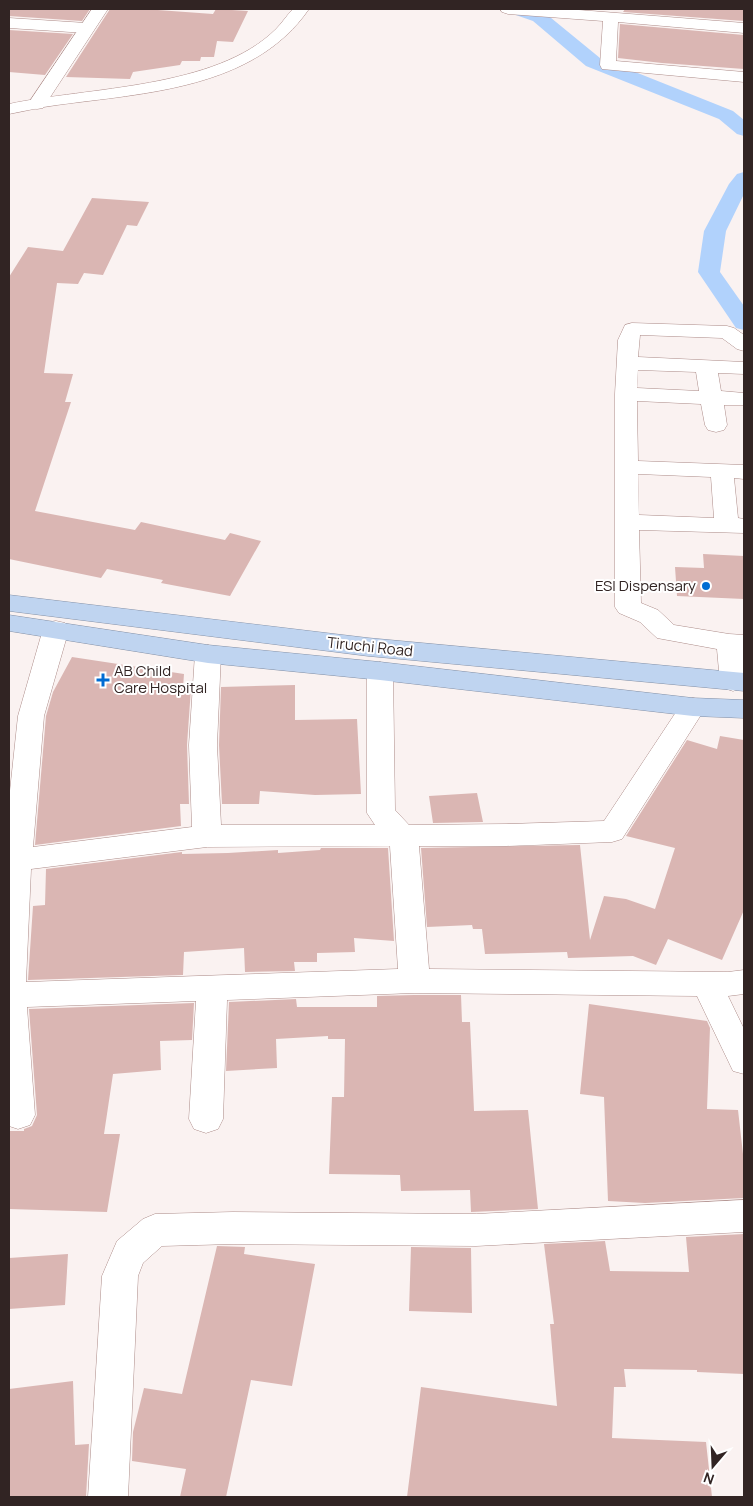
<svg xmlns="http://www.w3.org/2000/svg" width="753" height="1506" viewBox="0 0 753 1506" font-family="Manrope,sans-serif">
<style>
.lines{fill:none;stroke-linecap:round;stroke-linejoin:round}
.canal{fill:#b1d2fc;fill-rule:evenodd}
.building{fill:#dab6b3}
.minor-casing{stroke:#ad8c89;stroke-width:1}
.tertiary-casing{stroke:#ad8c89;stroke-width:1}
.secondary-casing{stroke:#ad8c89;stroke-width:1}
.trunk-casing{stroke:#8390a6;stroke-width:1}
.minor{fill:#fff;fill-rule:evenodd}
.tertiary{fill:#fff;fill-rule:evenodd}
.secondary{fill:#fff;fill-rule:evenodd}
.trunk{fill:#bfd4f0;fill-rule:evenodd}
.poi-dot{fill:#006cd3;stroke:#fff;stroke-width:2}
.labels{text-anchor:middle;stroke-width:4;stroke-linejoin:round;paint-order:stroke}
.poi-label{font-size:15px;fill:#312423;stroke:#fff;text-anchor:end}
.street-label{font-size:15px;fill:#312423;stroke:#fff}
</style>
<rect width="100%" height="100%" fill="#faf2f1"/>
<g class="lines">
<path class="canal" d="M 507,9 L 532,9 L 545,13 L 600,58 L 733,111 L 744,120 L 744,136 L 737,134 L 719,119 L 586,66 L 533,21 L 510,13 Z
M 744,172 L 744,194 L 726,231 L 720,272 L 744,306 L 744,330 L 736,328 L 698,272 L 704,231 L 729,184 L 737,174 Z"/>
</g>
<path class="building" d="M 9,9 L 90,9 L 82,21 L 9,16 Z
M 110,9 L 144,9 L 213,14 L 216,9 L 248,11 L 233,42 L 217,41 L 214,57 L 201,57 L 200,61 L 182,61 L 180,65 L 133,72 L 130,79 L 66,77 Z
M 625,9 L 744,9 L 744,21 L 623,12 Z
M 620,24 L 744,35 L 744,69 L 662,63 L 618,58 Z
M 9,30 L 73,34 L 45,75 L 9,72 Z
M 92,198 L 149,202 L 137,226 L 127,225 L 103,275 L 84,273 L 78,284 L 57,283 L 44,373 L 73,374 L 65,402 L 71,402 L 35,511 L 135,530 L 141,522 L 225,540 L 230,533 L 261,541 L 230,596 L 161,583 L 163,580 L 107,569 L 101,578 L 9,559 L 9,277 L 28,247 L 63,251 Z
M 703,554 L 744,556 L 744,599 L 677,596 L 675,567 L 704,568 Z
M 72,657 L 184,674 L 183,688 L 191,688 L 187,745 L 189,804 L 180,804 L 181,826 L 35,845 L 46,716 L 53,692 Z
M 295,685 L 295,720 L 357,719 L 361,794 L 315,795 L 260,791 L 259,804 L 222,804 L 219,745 L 221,687 Z
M 720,736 L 744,740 L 744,910 L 722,960 L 668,939 L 656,965 L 633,956 L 568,958 L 567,952 L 485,954 L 482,929 L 473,929 L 472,925 L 427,927 L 421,848 L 580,845 L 590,940 L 604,896 L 626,899 L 655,909 L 675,848 L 626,836 L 687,740 L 717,749 Z
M 477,793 L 483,822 L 433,823 L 429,796 Z
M 321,848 L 388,848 L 394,941 L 354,938 L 355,952 L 317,953 L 317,962 L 294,962 L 295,971 L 245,972 L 244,948 L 184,952 L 183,975 L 28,980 L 33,906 L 45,905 L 46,869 L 182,852 L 182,854 L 228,853 L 278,850 L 278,853 L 320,850 Z
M 414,995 L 461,995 L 462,1022 L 470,1022 L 474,1111 L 528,1110 L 538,1209 L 471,1212 L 470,1190 L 401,1191 L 400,1175 L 329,1174 L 332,1097 L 344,1097 L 345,1039 L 328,1039 L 328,1036 L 276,1039 L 277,1068 L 226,1071 L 229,1002 L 296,999 L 297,1007 L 377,1007 L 377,996 Z
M 194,1003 L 192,1040 L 160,1041 L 161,1070 L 113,1074 L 104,1134 L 120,1134 L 107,1212 L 9,1209 L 9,1131 L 24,1131 L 24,1129 L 32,1126 L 37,1115 L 29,1009 Z
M 589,1004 L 707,1021 L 710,1028 L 707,1109 L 738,1110 L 744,1163 L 744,1198 L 645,1203 L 608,1201 L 604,1097 L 580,1094 Z
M 744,1234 L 744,1374 L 697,1372 L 697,1370 L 624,1369 L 626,1387 L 614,1387 L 612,1438 L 706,1442 L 712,1497 L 407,1497 L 421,1387 L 557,1406 L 550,1324 L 554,1324 L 544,1244 L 605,1241 L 610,1271 L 689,1272 L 686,1237 Z
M 217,1246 L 245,1247 L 244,1254 L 315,1264 L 292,1386 L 251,1380 L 226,1497 L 180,1497 L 186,1469 L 132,1461 L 133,1432 L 144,1388 L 182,1394 Z
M 411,1247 L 471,1248 L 472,1313 L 409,1311 Z
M 68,1254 L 65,1305 L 9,1309 L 9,1258 Z
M 73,1381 L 75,1445 L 89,1444 L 86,1497 L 9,1497 L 9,1389 Z"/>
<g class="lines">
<g class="minor-casing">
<path id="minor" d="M 500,9 L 566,9 L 744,23 L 744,33 L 618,22 L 616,61 L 744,72 L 744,82 L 602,69 L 600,65 L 603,21 L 508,14 L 502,12 Z
M 9,18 L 86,23 L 92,25 L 94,28 L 92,31 L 86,33 L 9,28 Z
M 632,323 L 727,326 L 734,328 L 744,335 L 744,351 L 737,349 L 722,338 L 640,335 L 638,357 L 744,362 L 744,374 L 718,373 L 721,391 L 744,393 L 744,405 L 724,405 L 727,425 L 724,430 L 716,432 L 708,430 L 705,425 L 701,404 L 637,401 L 637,406 L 638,461 L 744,465 L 744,479 L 734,478 L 738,518 L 744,519 L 744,533 L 639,530 L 641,603 L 658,610 L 674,625 L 729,634 L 744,635 L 744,685 L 742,688 L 733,691 L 724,688 L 720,682 L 717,649 L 657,638 L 640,622 L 619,613 L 615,607 L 615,394 L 618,340 L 625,325 ZM 638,370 L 696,372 L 699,391 L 637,388 ZM 638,474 L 711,477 L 714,518 L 639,515 Z
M 56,621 L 65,623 L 69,629 L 44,716 L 33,847 L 192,827 L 189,745 L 195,654 L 199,648 L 208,645 L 217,648 L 221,654 L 217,745 L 221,825 L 375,825 L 367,813 L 367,671 L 371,665 L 380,662 L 389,665 L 393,671 L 395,810 L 409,825 L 506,824 L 604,821 L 684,700 L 693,698 L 702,700 L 706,707 L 622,839 L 612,842 L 506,846 L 419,846 L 429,969 L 728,972 L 744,970 L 744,994 L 728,996 L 744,1029 L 744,1074 L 733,1071 L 697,996 L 414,993 L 227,1000 L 223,1119 L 218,1129 L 206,1133 L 194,1129 L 189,1119 L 196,1001 L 27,1007 L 35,1115 L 30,1125 L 18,1129 L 9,1126 L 9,800 L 18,716 L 43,629 L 47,623 ZM 390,846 L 398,969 L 26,982 L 31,869 L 207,847 Z
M 744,1200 L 744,1232 L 476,1246 L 233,1244 L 162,1246 L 143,1263 L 138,1276 L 128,1497 L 88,1497 L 102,1276 L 117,1241 L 143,1219 L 155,1214 L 233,1212 L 476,1214 Z"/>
</g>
<g class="tertiary-casing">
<path id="tertiary" d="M 92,9 L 108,9 L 43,108 L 37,109 L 31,108 L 28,104 Z"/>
</g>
<g class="secondary-casing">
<path id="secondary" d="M 293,9 L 309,9 C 254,89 145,93 57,105 C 41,107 25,111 9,114 L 9,104 C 88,87 216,89 276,29 C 282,23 287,15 293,9 Z"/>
</g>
<g class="trunk-casing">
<path id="trunk" d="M 9,595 L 368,638 L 744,673 L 744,691 L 368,656 L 9,611 Z
M 9,615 L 208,645 L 380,662 L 693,698 L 744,700 L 744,718 L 693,716 L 380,680 L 208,663 L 9,631 Z"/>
</g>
<use href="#minor" class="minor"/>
<use href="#tertiary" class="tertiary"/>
<use href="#secondary" class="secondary"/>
<use href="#trunk" class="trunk"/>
</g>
<g class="poi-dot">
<circle cx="706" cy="586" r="5"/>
<path d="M100.5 672.5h5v5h5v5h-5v5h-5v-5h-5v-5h5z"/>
</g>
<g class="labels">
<g class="poi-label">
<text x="696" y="591">ESI Dispensary</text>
<text x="114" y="676" text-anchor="start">AB Child<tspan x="114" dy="17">Care Hospital</tspan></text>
</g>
<g class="street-label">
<text transform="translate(370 647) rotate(6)" y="5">Tiruchi Road</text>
</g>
</g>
<rect width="753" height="1506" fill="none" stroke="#312423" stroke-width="20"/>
<g transform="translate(713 1466) rotate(199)" stroke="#ffffff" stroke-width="4" paint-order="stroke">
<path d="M0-4L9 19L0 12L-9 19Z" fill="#312423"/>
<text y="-8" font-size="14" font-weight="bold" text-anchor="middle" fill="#312423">N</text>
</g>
</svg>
